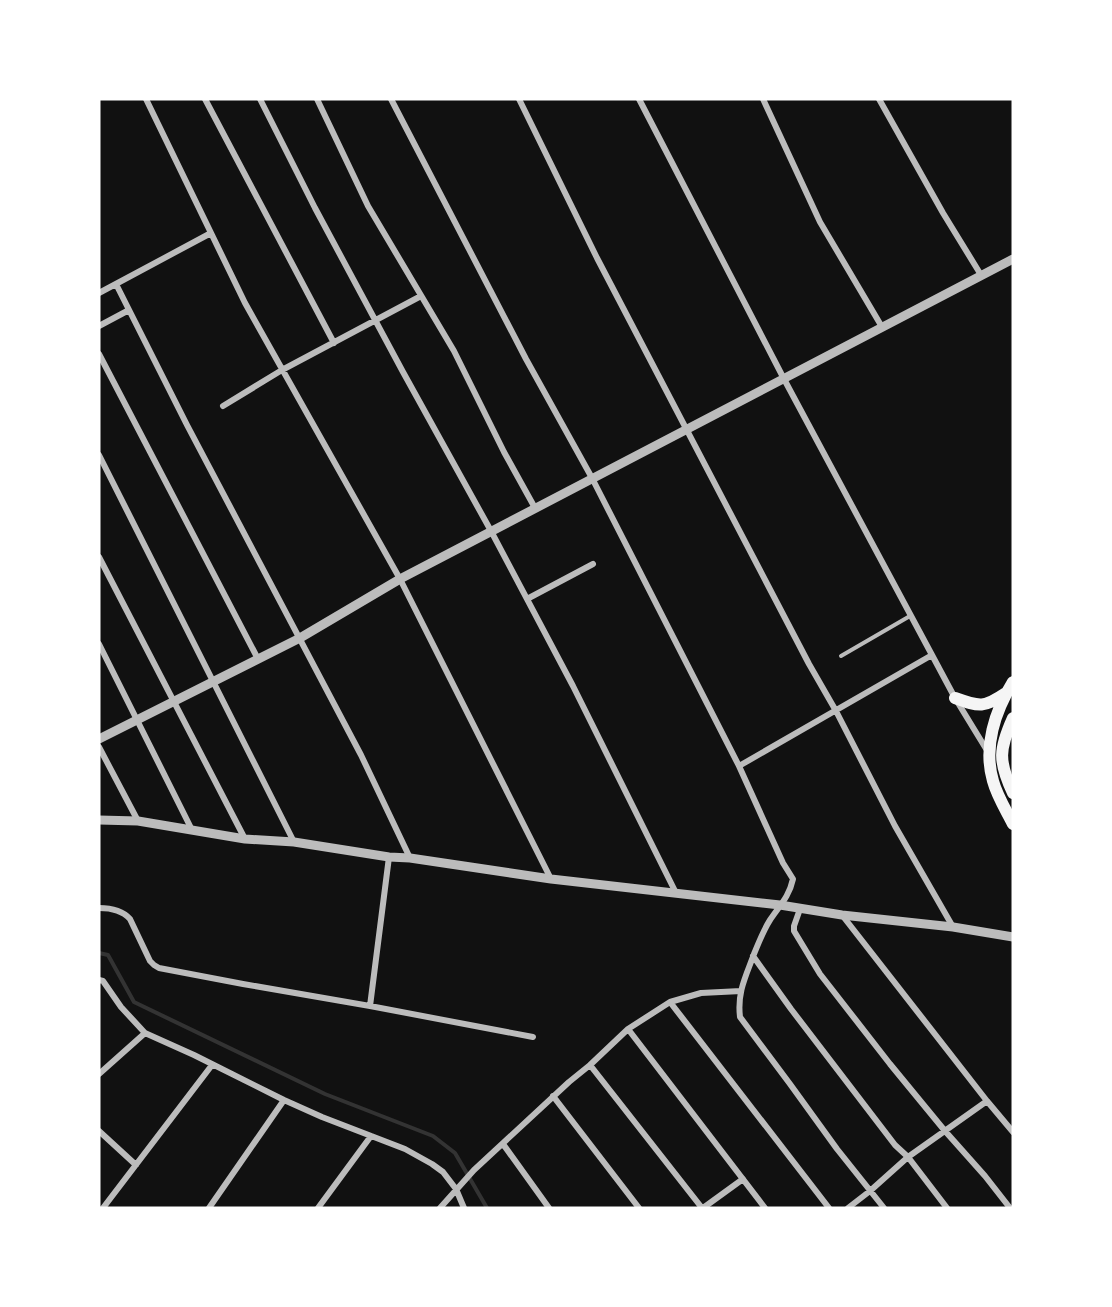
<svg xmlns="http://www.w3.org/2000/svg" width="1112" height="1307" viewBox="0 0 1112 1307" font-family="'Public Sans',sans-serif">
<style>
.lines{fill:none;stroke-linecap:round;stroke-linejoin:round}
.stream{stroke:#333;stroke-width:4}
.service{stroke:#bcbcbc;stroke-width:4}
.minor{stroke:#bcbcbc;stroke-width:6}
.tertiary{stroke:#bcbcbc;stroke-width:9}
.trunk{stroke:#f5f5f5;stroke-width:12}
</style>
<rect width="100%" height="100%" fill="#111"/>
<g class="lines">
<path class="stream" d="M 99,953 L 108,955 L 134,1002 L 325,1094 L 433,1136 L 455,1153 L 487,1208"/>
<path class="service" d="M 841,656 L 910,616"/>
<path class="minor" d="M 146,99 L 245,303 L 400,579 L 551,879
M 205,99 L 334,343
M 260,99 L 315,208 L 403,372 L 491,531 L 573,686 L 676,893
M 317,99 L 368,206 L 454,351 L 504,452 L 535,508
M 391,99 L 526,359 L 592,478 L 739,766 L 783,863 L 793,879 C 789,897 780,905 770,920 C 763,931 759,942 754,954 C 746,976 737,992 740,1017 L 790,1084 L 837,1149 L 884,1208
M 519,99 L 597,258 L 809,664 L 836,711 L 895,826 L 953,927
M 639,99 L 784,379 L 932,655 L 955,698 L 988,752
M 763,99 L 820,222 L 882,327
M 879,99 L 943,213 L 981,275
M 116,284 L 187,425 L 361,755 L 410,858
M 99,293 L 211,233
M 99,326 L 129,310
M 99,354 L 258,659
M 223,406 L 282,370 L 421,296
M 99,455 L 294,842
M 99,557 L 245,839
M 527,599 L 593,564
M 99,644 L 192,830
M 99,747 L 138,821
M 739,766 L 932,655
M 99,908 C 111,908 122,910 130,919 L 150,961 L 154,965 L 159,968 L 243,984 L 370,1006 L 533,1037
M 800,909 L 794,926 L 794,931 L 820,974 L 890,1064 L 945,1131 L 985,1176 L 1010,1208
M 842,915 L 987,1101 L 1013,1132
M 753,956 L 791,1009 L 895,1145 L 908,1157 L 947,1208
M 99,980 L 103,981 L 121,1007 L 145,1033 L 194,1055 L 284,1100 L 322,1117 L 405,1149 L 432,1164 L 443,1172 L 456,1189 L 464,1208
M 670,1002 L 829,1208
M 370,1006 L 389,857
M 628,1029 L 765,1208
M 590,1065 L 702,1208
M 99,1074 L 145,1033
M 553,1096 L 639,1208
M 99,1131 L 136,1165
M 503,1144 L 549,1208
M 103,1208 L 212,1065
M 209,1208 L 284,1100
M 318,1208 L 371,1136
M 440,1208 L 474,1170 L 569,1082 L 590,1065 L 628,1029 L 670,1002 L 701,993 L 741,991
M 703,1208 L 743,1179
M 848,1208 L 870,1191 L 908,1157 L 987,1101"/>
<path class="tertiary" d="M 99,739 L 300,638 L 400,579 L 1013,259
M 99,820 L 138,821 L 245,839 L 294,842 L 389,857 L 410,858 L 551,879 L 780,905 L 842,915 L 953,927 L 1013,937"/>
<path class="trunk" d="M 1013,682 C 995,711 983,747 993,781 C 997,796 1006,810 1013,824
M 955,698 C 980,707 984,708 1006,693
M 1013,718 C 999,749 998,761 1013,793"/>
</g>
<rect width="1112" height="1307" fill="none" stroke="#ffffff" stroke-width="201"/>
</svg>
